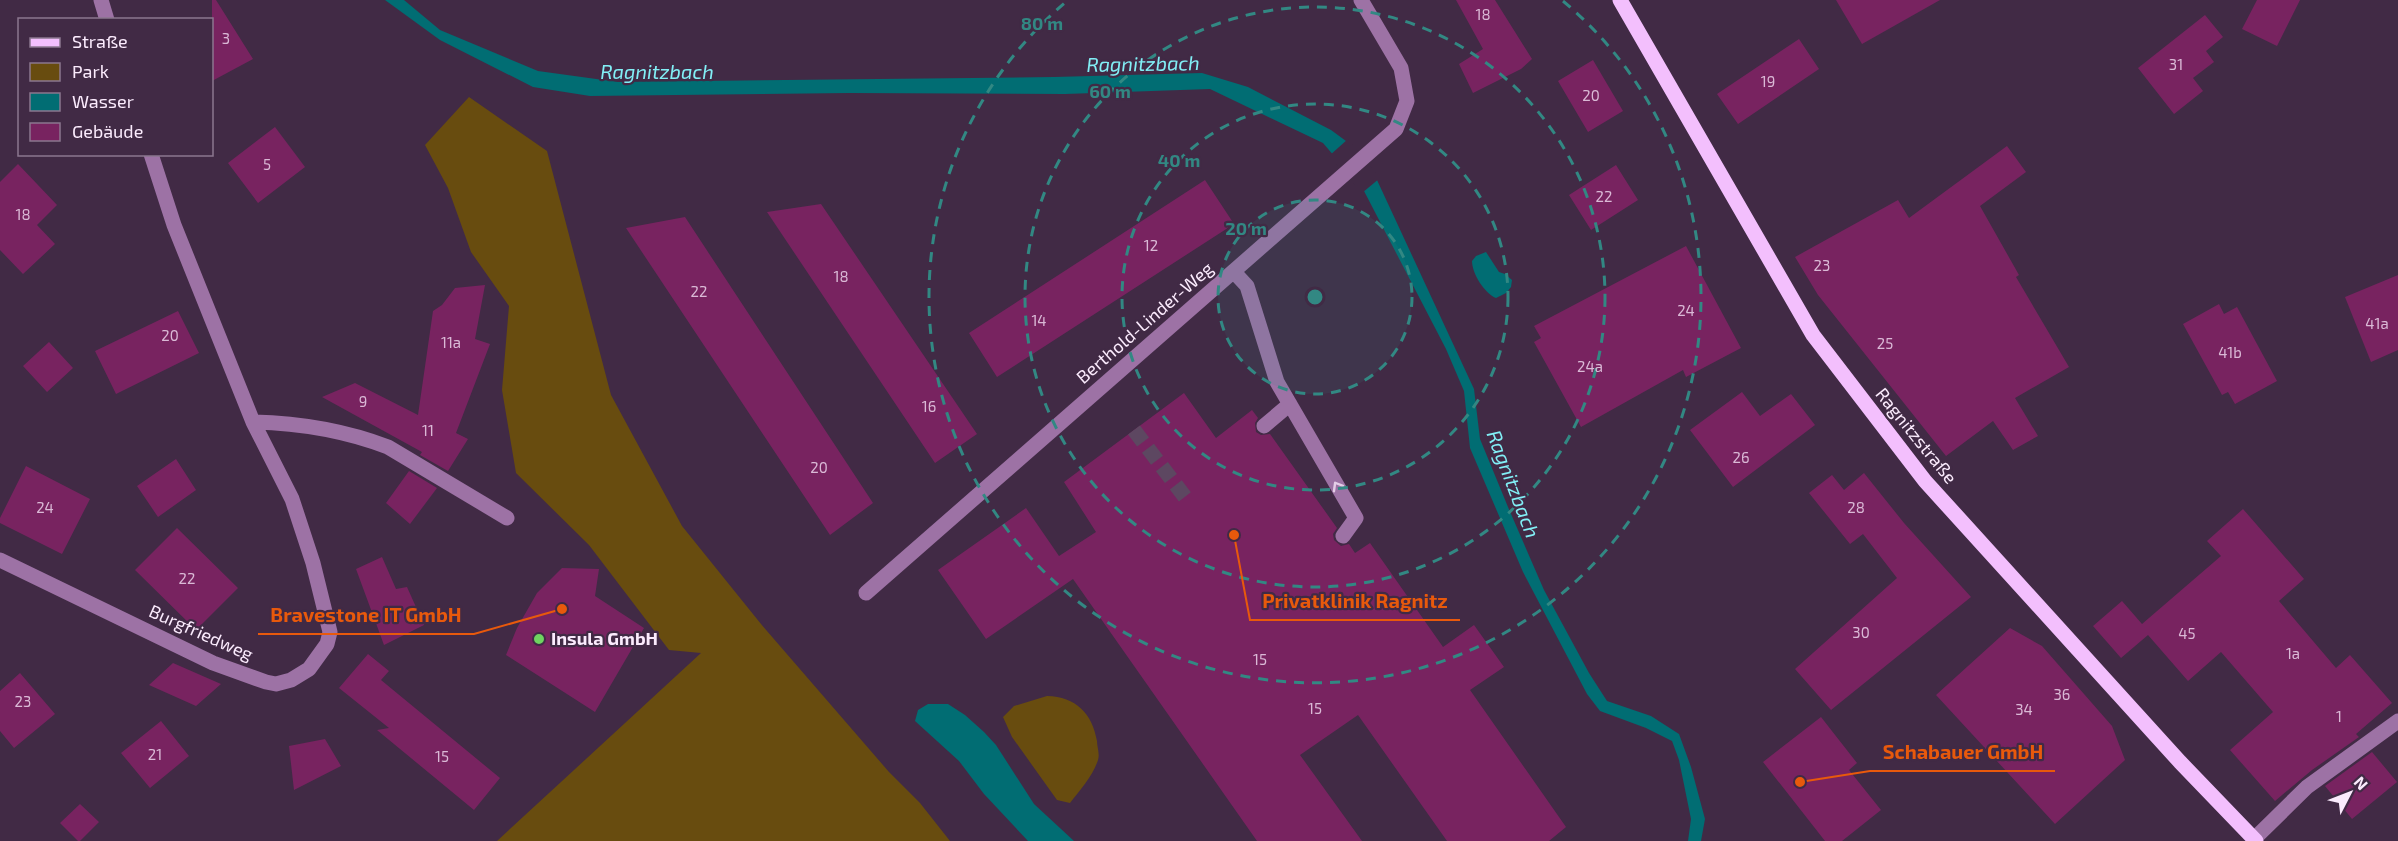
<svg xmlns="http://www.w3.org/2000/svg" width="2398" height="841" viewBox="0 0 2398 841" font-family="'Exo 2',sans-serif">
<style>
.green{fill:#684c0f}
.water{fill:#016d73}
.pier{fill:#412a45}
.building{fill:#782360}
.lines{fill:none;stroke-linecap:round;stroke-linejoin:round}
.minor-tunnel{stroke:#5d4761;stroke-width:15;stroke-dasharray:15 8;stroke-linecap:butt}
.minor{stroke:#9d72a5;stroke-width:15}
.major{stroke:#f3bffd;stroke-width:15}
.oneway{stroke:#e4cde7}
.ring{fill:none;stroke:#328883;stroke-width:3;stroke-dasharray:10 8}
.poi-dot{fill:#6fd360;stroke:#412a45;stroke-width:2}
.labels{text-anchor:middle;stroke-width:4.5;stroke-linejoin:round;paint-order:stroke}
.number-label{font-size:15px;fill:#dab9d6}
.street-label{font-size:18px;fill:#fbebfd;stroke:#412a45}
.poi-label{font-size:18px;font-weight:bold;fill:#fbebfd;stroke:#412a45;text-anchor:start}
.water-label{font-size:20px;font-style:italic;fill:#82eff6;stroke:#412a45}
.centre{fill:#328883;stroke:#412a45;stroke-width:3}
.ring-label{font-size:18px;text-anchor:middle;font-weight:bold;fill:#328883;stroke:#412a45;stroke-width:4.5;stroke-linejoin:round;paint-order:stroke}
.leader{fill:none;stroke:#e8590c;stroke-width:2}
.callout-dot{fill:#e8590c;stroke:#412a45;stroke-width:2}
.callout-label{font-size:20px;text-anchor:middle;font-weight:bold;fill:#e8590c;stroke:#412a45;stroke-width:4.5;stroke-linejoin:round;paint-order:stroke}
</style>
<rect width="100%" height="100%" fill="#412a45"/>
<path class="green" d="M 469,97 L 547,151 L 611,395 L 682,526 L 761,624 L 889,772 L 920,803 L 950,841 L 497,841 L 701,653 L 669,650 L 589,545 L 516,473 L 502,390 L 509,306 L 471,252 L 448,188 L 425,145 Z
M 1047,696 C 1076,697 1092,713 1097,741 C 1097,747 1100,754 1098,760 C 1093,776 1080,790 1070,803 L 1057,800 L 1012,737 L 1003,717 L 1014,706 Z"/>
<path class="water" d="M 385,0 L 404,0 L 440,30 L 538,71 L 618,82 L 1054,77 L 1202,73 L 1248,87 L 1331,130 L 1346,141 L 1377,180 L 1474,389 L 1480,439 L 1508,507 L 1544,590 L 1589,673 L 1607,701 L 1651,716 L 1679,734 L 1691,767 L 1705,819 L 1701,841 L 1688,841 L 1691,819 L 1679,760 L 1672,741 L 1646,728 L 1600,711 L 1587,694 L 1523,572 L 1470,448 L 1464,391 L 1446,349 L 1364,191 L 1323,143 L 1210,89 L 1065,94 L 849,93 L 590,96 L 533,87 L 440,40 Z
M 1486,252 L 1499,272 L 1505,274 L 1512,280 L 1511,287 L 1506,293 L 1496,298 C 1484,293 1472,273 1472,261 L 1476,256 Z
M 928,704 L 948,704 L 965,715 L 984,732 L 996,745 L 1034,804 L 1074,841 L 1028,841 L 984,794 L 959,761 L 915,721 L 918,710 Z"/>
<path class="pier" d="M 1348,139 L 1380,178 L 1362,193 L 1329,156 Z"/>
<path class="building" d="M 212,0 L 216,0 L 253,59 L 212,81 Z
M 1456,0 L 1495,0 L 1532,59 L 1521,69 L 1473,93 L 1459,64 L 1483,49 Z
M 1836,0 L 1940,0 L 1862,44 Z
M 2257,0 L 2300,0 L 2277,46 L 2242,29 Z
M 2205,15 L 2223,37 L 2206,51 L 2214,62 L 2193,78 L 2203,91 L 2174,114 L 2138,68 Z
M 1799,39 L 1819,69 L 1738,124 L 1717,94 Z
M 1593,60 L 1623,111 L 1588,132 L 1558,81 Z
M 275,127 L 305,167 L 258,203 L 228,163 Z
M 2007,146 L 2026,172 L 1980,206 L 2019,275 L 2016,277 L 2069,367 L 2015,398 L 2038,436 L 2013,450 L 1993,421 L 1946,456 L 1818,295 L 1795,257 L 1898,200 L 1909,218 Z
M 18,164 L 57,205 L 37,225 L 55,244 L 23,274 L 0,250 L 0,182 Z
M 1616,165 L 1638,200 L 1591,230 L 1569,195 Z
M 1205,180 L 1234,224 L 997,377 L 969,333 Z
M 821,204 L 977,434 L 935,463 L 767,212 Z
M 685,217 L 873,503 L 830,535 L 626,228 Z
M 1686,246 L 1741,348 L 1686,377 L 1683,370 L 1581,427 L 1534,342 L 1541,338 L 1534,326 Z
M 2398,275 L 2398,350 L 2371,362 L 2345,297 Z
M 485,285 L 475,339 L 490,344 L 456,433 L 468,439 L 448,471 L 420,455 L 422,452 L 322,397 L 355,383 L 418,415 L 433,311 L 442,305 L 455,288 Z
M 2219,304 L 2224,314 L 2237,307 L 2277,381 L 2235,404 L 2228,392 L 2222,395 L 2183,324 Z
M 178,311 L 199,353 L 116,394 L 95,351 Z
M 49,342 L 73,368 L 47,392 L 23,366 Z
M 1742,392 L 1760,416 L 1791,394 L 1815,425 L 1733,487 L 1690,430 Z
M 1184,393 L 1216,438 L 1252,410 L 1258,418 L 1255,423 L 1256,432 L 1261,435 L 1270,434 L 1337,528 L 1333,534 L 1334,540 L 1341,546 L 1349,544 L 1355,553 L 1370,543 L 1443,647 L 1474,625 L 1504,667 L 1470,690 L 1566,827 L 1549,841 L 1447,841 L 1358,715 L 1300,755 L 1362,841 L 1257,841 L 1073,579 L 986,639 L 938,570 L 1026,508 L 1059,556 L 1096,532 L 1064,482 Z
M 176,459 L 196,490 L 158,517 L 137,486 Z
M 26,466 L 90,499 L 62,554 L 0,523 L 0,518 Z
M 409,471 L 437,488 L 410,524 L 386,503 Z
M 1864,473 L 1904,523 L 1971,597 L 1831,710 L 1795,669 L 1897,578 L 1863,534 L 1850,544 L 1809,493 L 1832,475 L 1844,490 Z
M 2243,509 L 2304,579 L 2279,601 L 2336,668 L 2350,655 L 2392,703 L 2356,734 L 2359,737 L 2312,770 L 2275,801 L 2230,750 L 2273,712 L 2221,652 L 2188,681 L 2148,635 L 2121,658 L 2093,626 L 2122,601 L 2142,624 L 2221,556 L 2207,541 Z
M 177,528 L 238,588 L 196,630 L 135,570 Z
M 382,557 L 396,589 L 407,587 L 424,625 L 384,645 L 356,569 Z
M 562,568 L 599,569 L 595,596 L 644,628 L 595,712 L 506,655 L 517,628 L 537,593 Z
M 2010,628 L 2042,646 L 2112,726 L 2125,760 L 2055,824 L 1936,695 Z
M 368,654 L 389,671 L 381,680 L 500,778 L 474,810 L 377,730 L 389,728 L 339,688 Z
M 173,663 L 221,684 L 196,706 L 149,685 Z
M 20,673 L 55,714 L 14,748 L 0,731 L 0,691 Z
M 1821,717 L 1857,763 L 1849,770 L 1881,810 L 1842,841 L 1825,841 L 1763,762 Z
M 161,721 L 189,756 L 150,788 L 121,753 Z
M 325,739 L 341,766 L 294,790 L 289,746 Z
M 2372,752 L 2397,782 L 2352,819 L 2325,786 Z
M 80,804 L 99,822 L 80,841 L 78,841 L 60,823 Z"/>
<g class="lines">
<path class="minor-tunnel" d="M 1134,430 L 1185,497"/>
<path class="minor" d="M 101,0 L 107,20
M 1234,272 L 1247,286 L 1277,382 L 1356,518 L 1343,536
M 253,422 C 297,423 346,431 388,447 L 507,518
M 1264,426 L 1290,404
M 0,560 L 213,663 L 266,682 L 276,684 L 291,680 L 309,669 L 327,644 L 330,632 L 313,563 L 292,499 L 253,422 L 174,225 L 151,154
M 866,593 L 1396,129 L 1407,101 L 1401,68 L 1361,0
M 2254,839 L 2307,787 L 2398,721"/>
<path class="major" d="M 1620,0 L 1813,335 L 1925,481 L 2180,762 L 2256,841"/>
</g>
<defs><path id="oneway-chevron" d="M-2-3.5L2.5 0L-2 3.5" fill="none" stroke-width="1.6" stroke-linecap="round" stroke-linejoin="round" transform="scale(1.5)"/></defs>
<use class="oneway" href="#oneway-chevron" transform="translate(1337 486) rotate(-120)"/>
<circle cx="1315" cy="297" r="97" fill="#328883" fill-opacity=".12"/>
<g class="ring">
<circle cx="1315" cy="297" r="97"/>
<circle cx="1315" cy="297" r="193"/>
<circle cx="1315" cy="297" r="290"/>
<path d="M1563 1A386 386 0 1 1 1067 1"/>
</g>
<circle class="poi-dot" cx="539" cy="639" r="6"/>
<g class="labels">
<g class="number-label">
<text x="1483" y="20">18</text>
<text x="226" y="44">3</text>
<text x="2176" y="70">31</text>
<text x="1768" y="87">19</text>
<text x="1591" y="101">20</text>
<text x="267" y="170">5</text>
<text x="1604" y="202">22</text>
<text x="23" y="220">18</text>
<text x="1151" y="251">12</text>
<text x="1822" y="271">23</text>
<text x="841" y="282">18</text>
<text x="699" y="297">22</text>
<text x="1686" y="316">24</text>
<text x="1039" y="326">14</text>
<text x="2377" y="329">41a</text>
<text x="170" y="341">20</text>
<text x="451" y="348">11a</text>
<text x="1885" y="349">25</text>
<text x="2230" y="358">41b</text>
<text x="1590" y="372">24a</text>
<text x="363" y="407">9</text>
<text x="929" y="412">16</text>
<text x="428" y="436">11</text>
<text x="1741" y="463">26</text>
<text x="819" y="473">20</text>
<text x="45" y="513">24</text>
<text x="1856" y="513">28</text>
<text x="187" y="584">22</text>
<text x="1861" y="638">30</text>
<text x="2187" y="639">45</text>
<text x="2293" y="659">1a</text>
<text x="1260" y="665">15</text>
<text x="2062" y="700">36</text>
<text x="23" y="707">23</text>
<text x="1315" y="714">15</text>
<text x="2024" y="715">34</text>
<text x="2339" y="722">1</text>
<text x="155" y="760">21</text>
<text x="442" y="762">15</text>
</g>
<g class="street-label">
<text transform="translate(1145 323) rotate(-41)" y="6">Berthold-Linder-Weg</text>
<text transform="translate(1916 436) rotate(51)" y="6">Ragnitzstraße</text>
<text transform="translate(201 633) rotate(24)" y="6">Burgfriedweg</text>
</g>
<g class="poi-label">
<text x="551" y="645">Insula GmbH</text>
</g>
<g class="water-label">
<text transform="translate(1143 64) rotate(-1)" y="7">Ragnitzbach</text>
<text x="657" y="79">Ragnitzbach</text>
<text transform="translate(1513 484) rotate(69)" y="7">Ragnitzbach</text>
</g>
</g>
<circle cx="1315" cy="297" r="9" class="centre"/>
<g class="ring-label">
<text x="1042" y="30">80 m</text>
<text x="1110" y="98">60 m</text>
<text x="1179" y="167">40 m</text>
<text x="1246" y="235">20 m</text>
</g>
<path class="leader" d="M1234 535L1250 620H1460M562 609L474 634H258M1800 782L1870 771H2055"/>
<g class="callout-dot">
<circle cx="1234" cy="535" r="6"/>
<circle cx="562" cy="609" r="6"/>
<circle cx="1800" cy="782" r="6"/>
</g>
<g class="callout-label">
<text x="1355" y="608">Privatklinik Ragnitz</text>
<text x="366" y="622">Bravestone IT GmbH</text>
<text x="1963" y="759">Schabauer GmbH</text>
</g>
<rect x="18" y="18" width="195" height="138" fill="#412a45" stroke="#8b778f" stroke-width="1.5"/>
<rect x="30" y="38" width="30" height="9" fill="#f3bffd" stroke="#8b778f" stroke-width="1.5"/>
<text x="72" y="48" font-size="18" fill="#fbebfd">Straße</text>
<rect x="30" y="63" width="30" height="18" fill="#684c0f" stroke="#8b778f" stroke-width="1.5"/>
<text x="72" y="78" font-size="18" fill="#fbebfd">Park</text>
<rect x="30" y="93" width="30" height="18" fill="#016d73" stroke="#8b778f" stroke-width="1.5"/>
<text x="72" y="108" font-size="18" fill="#fbebfd">Wasser</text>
<rect x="30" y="123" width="30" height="18" fill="#782360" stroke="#8b778f" stroke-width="1.5"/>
<text x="72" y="138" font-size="18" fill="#fbebfd">Gebäude</text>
<g transform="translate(2350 793) rotate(48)" stroke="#412a45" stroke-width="4.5" paint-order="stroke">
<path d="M0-4.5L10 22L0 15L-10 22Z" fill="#fbebfd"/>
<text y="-9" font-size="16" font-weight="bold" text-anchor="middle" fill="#fbebfd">N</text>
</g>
</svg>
